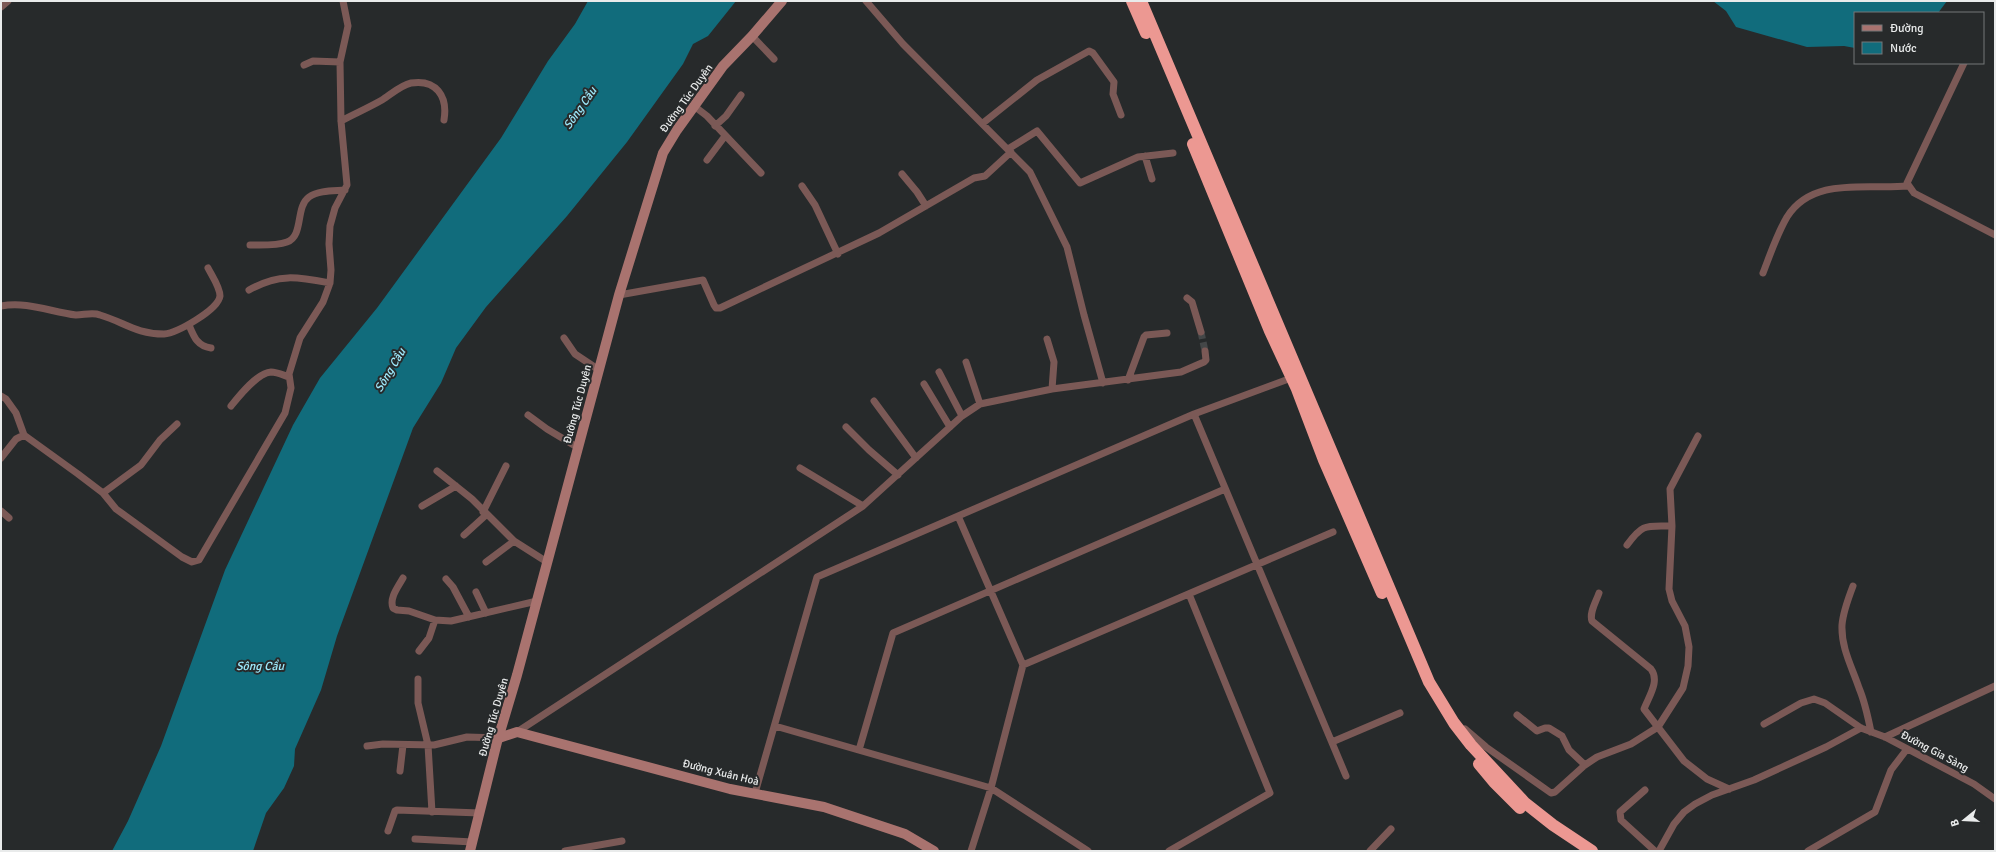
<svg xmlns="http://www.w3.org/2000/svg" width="1996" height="852" viewBox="0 0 1996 852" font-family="Signika,sans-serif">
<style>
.water{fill:#116c7c}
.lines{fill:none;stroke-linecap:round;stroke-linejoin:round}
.street-tunnel{stroke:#444748;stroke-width:7;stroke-dasharray:7 3.5;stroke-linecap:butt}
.street{stroke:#7b5956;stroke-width:7}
.secondary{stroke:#a9736f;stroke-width:10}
.highway{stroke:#ec9892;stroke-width:12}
.labels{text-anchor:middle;stroke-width:4;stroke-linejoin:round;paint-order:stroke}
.street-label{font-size:11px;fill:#e9ebeb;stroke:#272a2b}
.water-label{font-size:12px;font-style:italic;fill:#9eeafc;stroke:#272a2b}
</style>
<rect width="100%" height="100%" fill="#272a2b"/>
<path class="water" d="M 588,1 L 736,1 L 708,36 L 693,44 L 683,64 L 627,142 L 567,216 L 486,307 L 456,348 L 441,383 L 413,428 L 337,636 L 321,690 L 295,749 L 294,766 L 284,788 L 266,813 L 253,851 L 112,851 L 128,821 L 161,746 L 225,570 L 293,425 L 320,378 L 377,308 L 501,138 L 548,61 L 575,24 Z
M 1713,1 L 1947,1 L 1938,13 L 1855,13 L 1855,48 L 1844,46 L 1807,47 L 1736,27 L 1726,11 Z"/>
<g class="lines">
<path class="street-tunnel" d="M 1201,332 L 1205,351"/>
<path class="street" d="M 866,1 L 903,44 L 1030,172 L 1067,247 L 1084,315 L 1103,383
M 1,7 L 8,1
M 752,36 L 774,59
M 1964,63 L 1907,183 L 1914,193 L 1995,235
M 304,65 L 313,61 L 340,62
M 694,106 L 707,116 L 761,173
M 341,121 C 354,114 368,108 382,100 C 390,95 401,85 411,83 C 436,79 448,96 444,120
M 983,123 L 1037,80 L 1089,51 L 1093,53 L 1114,82 L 1113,94 L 1121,115
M 715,126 L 726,116 L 741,95
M 1008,149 L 1037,131 L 1080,183 L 1138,157 L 1173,153
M 1145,156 L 1152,179
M 707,160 L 725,136
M 902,174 L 917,192 L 926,206
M 802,186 L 815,205 L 838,254
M 250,245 C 261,245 276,246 287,242 C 304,236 295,207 309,197 C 319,190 334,191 345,190
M 1763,273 C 1770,255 1777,234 1787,217 C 1813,176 1866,190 1908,186
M 249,290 C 279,273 298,277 330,283
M 619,295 L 703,280 L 714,305 L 716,308 L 720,308 L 879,233 L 974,178 L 985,176 L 1011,152
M 1187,298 L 1192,302 L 1201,332
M 1,306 C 27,301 51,312 76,315 C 84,315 93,312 100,315 C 124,322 136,334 164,334 C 177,333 218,310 220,296 C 220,287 212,276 208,268
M 189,325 C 194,337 197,346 211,348
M 564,338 L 575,354 L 599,370
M 1047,339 L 1054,362 L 1052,389
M 966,362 L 980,404
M 939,372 L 962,416
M 1128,380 L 1144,337 L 1146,335 L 1167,333
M 924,384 L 950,427
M 1,396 L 6,399 L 16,413 L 24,435 L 78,474 L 103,493 L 116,509 L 182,557 L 192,562 L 199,560 L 285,413 L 291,388 L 289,374 L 300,338 L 323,302 L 330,283 L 331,270 L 329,244 L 330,226 L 335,208 L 347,185 L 341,121 L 340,62 L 348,26 L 343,1
M 874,401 L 916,458
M 231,406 C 239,396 257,373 271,372 C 277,372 283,375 289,377
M 1194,414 L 1346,776
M 528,415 L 547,429 L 577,447
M 846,427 L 869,450 L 898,475
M 1,458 L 16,439 L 24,435
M 800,468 L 863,506
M 437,471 L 472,499 L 514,541 L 547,562
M 103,493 L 141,465 L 160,440 L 177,424
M 422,506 L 456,486
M 1,511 L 9,518
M 483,512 L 506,466
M 958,516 L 1023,665
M 464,535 L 486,515
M 1627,545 C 1643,523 1646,526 1672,526
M 486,562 L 514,541
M 403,578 C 398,587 389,598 393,608 L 397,610 L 409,611 L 435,620 L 451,621 L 537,601
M 446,579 L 453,587 L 469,617
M 1853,586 C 1848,599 1843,612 1842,625 C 1841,648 1852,667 1859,688 C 1865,702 1868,717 1871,732
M 476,592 L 486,613
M 1599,593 C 1596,602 1589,613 1592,621 L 1651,669 C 1660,681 1649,696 1644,709 L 1684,761 L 1707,779 L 1729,789
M 419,651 L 429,638 L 435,620
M 418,679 L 418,703 L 428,745 L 432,812
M 1517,715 L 1537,731 L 1545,728 L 1549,728 L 1562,736 L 1569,750 L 1585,765
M 1764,724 L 1801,703 L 1814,699 L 1825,703 L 1861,728 L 1885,737 L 1974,784 L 1995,799
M 775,726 L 991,788 L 1088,851
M 1465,729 L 1486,747 L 1551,793 L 1555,792 L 1585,765 L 1597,757 L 1631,744 L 1658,727 L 1683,688 L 1688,666 L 1689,647 L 1685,626 L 1672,601 L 1669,589 L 1672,526 L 1670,489 L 1698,436
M 517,732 L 863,506 L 962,416 L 980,404 L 1052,389 L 1181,372 L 1204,362 L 1206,360 L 1205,351
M 1885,737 L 1995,686
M 1332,742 L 1400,713
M 367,746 L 383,744 L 434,745 L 467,737 L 499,738
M 859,750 L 893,633 L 1225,489
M 400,771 L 403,745
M 1645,790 L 1620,812 L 1621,820 L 1655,851
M 755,793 L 817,577 L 1194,414 L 1294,377
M 388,831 L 395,811 L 397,810 L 480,813
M 415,839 L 473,842
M 565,851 L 622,841
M 971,851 L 991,788 L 1023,665 L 1333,532
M 1169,851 L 1270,793 L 1189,594
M 1370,851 L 1391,829
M 1659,851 L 1674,824 L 1684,812 L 1695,804 L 1712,795 L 1754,780 L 1826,747 L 1861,728
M 1808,851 L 1875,812 L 1891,770 L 1907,749"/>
<path class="secondary" d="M 499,738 L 517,732 L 730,789 L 824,807 L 905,834 L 934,851
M 470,851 L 497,742 L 517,675 L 619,295 L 663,153 L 677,130 L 723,66 L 752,36 L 782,1"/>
<path class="highway" d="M 1132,1 L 1146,33
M 1141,1 L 1429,682 L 1454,723 L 1471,745 L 1525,803 L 1553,825 L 1592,851
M 1193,144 L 1270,331 L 1297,389 L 1324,460 L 1382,593
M 1479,764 L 1494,782 L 1520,808"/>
</g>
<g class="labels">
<g class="street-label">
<text transform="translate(686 98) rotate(-54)" y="4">Đường Túc Duyên</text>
<text transform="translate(577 404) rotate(-75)" y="4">Đường Túc Duyên</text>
<text transform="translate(493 717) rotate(-74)" y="4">Đường Túc Duyên</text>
<text transform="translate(1935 751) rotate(28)" y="4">Đường Gia Sàng</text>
<text transform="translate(721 772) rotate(14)" y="4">Đường Xuân Hoà</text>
</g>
<g class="water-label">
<text transform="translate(580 108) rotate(-55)" y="4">Sông Cầu</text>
<text transform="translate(390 370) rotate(-59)" y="4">Sông Cầu</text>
<text x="260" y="670">Sông Cầu</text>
</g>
</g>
<rect width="1996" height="852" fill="none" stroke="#e9ebeb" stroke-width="4"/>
<rect x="1854" y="12" width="130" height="52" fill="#272a2b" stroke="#757778"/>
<rect x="1862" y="25" width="20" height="6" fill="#a9736f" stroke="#757778"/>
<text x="1890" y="32" font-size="12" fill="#e9ebeb">Đường</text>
<rect x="1862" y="42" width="20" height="12" fill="#116c7c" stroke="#757778"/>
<text x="1890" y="52" font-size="12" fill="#e9ebeb">Nước</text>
<g transform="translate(1964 820) rotate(252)" stroke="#272a2b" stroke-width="3" paint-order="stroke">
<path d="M0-3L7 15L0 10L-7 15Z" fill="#e9ebeb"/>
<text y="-6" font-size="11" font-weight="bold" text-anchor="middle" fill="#e9ebeb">B</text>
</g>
</svg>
